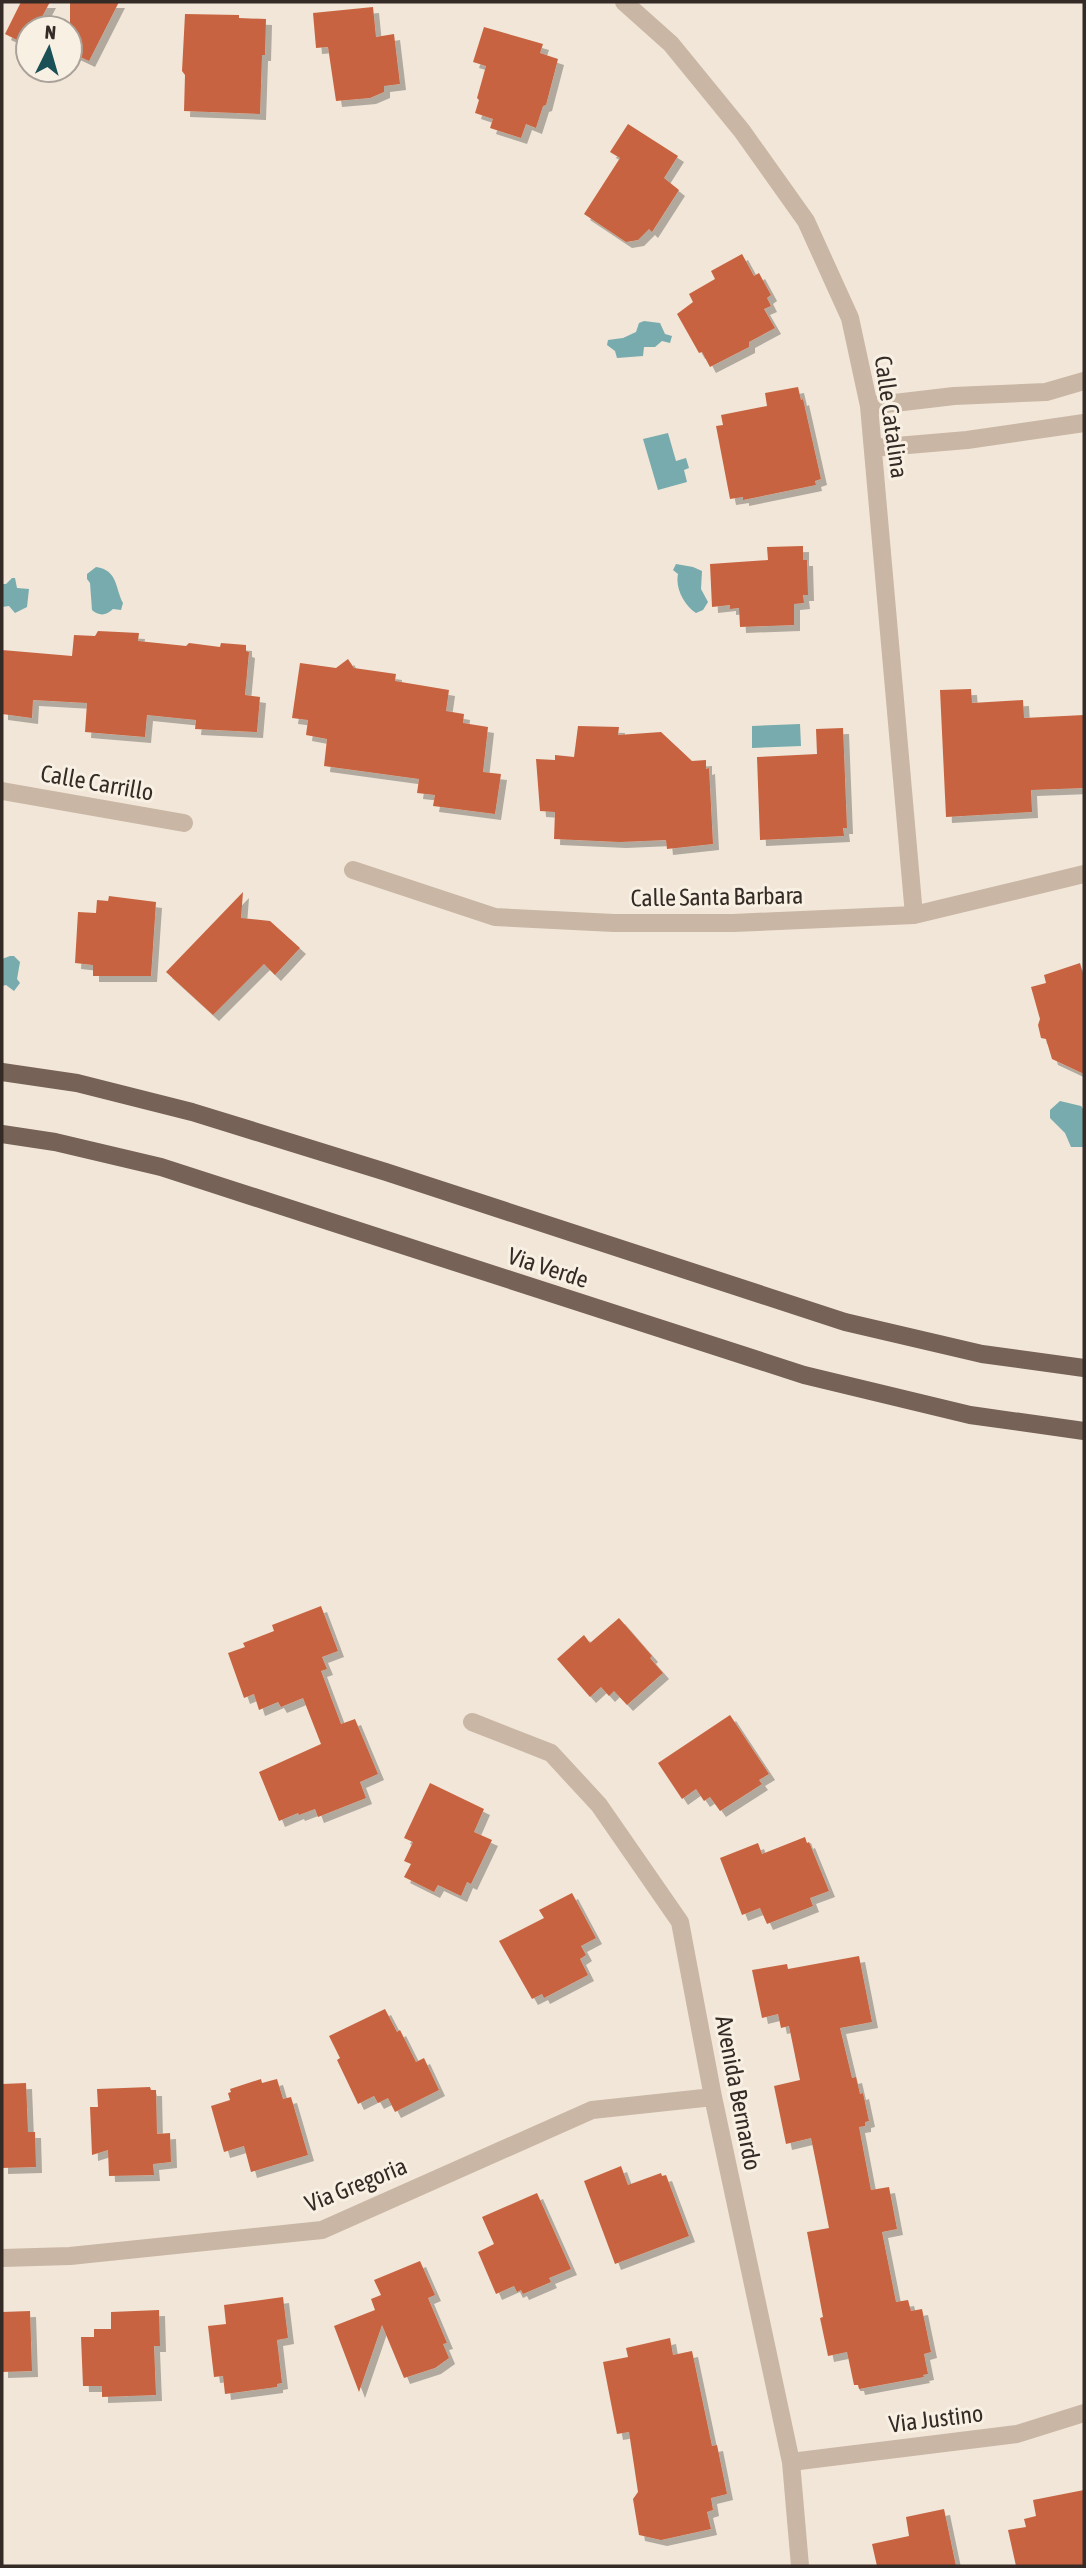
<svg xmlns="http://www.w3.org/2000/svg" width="1086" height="2568" viewBox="0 0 1086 2568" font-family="'Asap Condensed',sans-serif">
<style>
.water{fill:#77abae}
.building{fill:#c76440;filter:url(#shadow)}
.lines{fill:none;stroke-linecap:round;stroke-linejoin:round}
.minor{stroke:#c9b6a4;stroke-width:18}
.major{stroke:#776257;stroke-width:18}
.labels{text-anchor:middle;stroke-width:6;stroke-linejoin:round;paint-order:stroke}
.street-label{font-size:24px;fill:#342b26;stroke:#f9f0e4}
</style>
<defs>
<filter id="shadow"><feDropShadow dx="6" dy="6" stdDeviation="0" flood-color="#0004"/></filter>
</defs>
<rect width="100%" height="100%" fill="#f1e6d8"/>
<path class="water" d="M 644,321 L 660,323 L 665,334 L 672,336 L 670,343 L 662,341 L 655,347 L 644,347 L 643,356 L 617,358 L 615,351 L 607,345 L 608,340 L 623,338 L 636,332 L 639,323 Z
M 668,433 L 676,461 L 686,458 L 689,468 L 684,470 L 687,482 L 658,490 L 643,439 Z
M 676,564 L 693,567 L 702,571 L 701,589 L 708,602 L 703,610 L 696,613 C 684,605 675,588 678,574 L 673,570 Z
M 96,567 C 118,570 115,588 123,603 L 121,610 L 113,609 C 106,616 99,616 92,610 L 90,583 L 87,579 L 87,574 Z
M 12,578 L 15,578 L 17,588 L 29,589 L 27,607 L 15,613 L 9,606 L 2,607 L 2,584 L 6,584 Z
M 800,724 L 801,746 L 752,748 L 752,726 Z
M 10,956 L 14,956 L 20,962 L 17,979 L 20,983 L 14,991 L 6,985 L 2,986 L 2,959 Z
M 1060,1101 L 1081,1106 L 1084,1110 L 1084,1147 L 1071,1147 L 1065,1133 L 1050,1118 L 1050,1110 Z"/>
<path class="building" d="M 21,2 L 50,2 L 36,28 L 28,28 L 27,45 L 5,34 Z
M 70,2 L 119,2 L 89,61 L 70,52 Z
M 373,7 L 376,37 L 394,34 L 400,84 L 384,86 L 384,92 L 370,98 L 336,101 L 328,47 L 316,48 L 313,13 Z
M 185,14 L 239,15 L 239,18 L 266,19 L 265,55 L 262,55 L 260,114 L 184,111 L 185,75 L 182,71 Z
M 484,27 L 543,44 L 540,53 L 558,59 L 546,105 L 543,106 L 536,128 L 526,124 L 521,138 L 490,128 L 493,119 L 475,113 L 479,100 L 477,98 L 486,66 L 473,62 Z
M 628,124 L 678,156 L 664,178 L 679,190 L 652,232 L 649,229 L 638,240 L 626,242 L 584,214 L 620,158 L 610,152 Z
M 742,254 L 754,276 L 759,273 L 771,295 L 767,298 L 771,306 L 764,309 L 775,328 L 749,342 L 749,347 L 710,367 L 702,352 L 699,353 L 677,314 L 693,302 L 689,294 L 715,279 L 711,271 Z
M 798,387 L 801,400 L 803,399 L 821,479 L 815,481 L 816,485 L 743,500 L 743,497 L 730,499 L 716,426 L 723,425 L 721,415 L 767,406 L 765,393 Z
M 803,546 L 803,560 L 807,560 L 808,595 L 803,595 L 804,603 L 794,604 L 794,625 L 740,627 L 739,608 L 730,609 L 730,605 L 712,607 L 710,564 L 768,560 L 767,547 Z
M 98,631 L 139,633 L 138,641 L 186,646 L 189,643 L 220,647 L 221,643 L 246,645 L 246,651 L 249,652 L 245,695 L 260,697 L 257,732 L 195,729 L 196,720 L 147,715 L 145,737 L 85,732 L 87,703 L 33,700 L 32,718 L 2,714 L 2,650 L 72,656 L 74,635 L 95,636 Z
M 348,659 L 354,668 L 396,674 L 395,681 L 449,690 L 446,711 L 464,714 L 463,723 L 488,727 L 483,772 L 501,774 L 495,814 L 433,806 L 435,795 L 417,793 L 419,779 L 324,766 L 327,739 L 306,735 L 308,720 L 292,718 L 300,663 L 336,668 Z
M 971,689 L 972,703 L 1023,700 L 1024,718 L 1084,715 L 1084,788 L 1031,790 L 1032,812 L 946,817 L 940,690 Z
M 578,726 L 619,727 L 618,735 L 661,732 L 692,761 L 706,760 L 706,769 L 709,768 L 713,844 L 667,849 L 666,840 L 620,842 L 554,839 L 555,812 L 540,811 L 536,759 L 555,760 L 555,755 L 574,757 Z
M 843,728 L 847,828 L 843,828 L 844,836 L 760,840 L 757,757 L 817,754 L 816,729 Z
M 243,892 L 241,918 L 270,921 L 300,948 L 275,975 L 264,964 L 213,1015 L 166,972 Z
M 109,896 L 156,902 L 151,976 L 93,976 L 93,965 L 75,963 L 78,912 L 96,913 L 97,900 L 108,901 Z
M 1080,963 L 1084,977 L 1084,1074 L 1052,1059 L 1046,1039 L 1041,1038 L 1038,1025 L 1040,1019 L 1031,987 L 1046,983 L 1044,975 Z
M 321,1606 L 338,1651 L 322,1657 L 327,1669 L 321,1671 L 341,1724 L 355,1719 L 378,1774 L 360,1782 L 366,1798 L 318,1817 L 315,1809 L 299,1815 L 298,1813 L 279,1821 L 259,1772 L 321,1744 L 303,1698 L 281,1707 L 278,1702 L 259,1710 L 254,1694 L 244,1698 L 228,1653 L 245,1647 L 243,1643 L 274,1631 L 272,1625 Z
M 619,1618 L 652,1656 L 650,1658 L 663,1673 L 627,1705 L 614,1691 L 609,1696 L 601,1687 L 590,1697 L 557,1659 L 584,1635 L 590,1643 Z
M 730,1715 L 769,1774 L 759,1780 L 762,1784 L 720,1811 L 710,1797 L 704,1801 L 696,1789 L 682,1799 L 658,1763 Z
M 430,1783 L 484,1809 L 474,1832 L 492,1840 L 471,1884 L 467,1882 L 461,1896 L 438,1885 L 434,1892 L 404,1877 L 411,1864 L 404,1861 L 413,1842 L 404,1838 Z
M 805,1837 L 807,1843 L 809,1842 L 829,1891 L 810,1898 L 813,1906 L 767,1924 L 760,1908 L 742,1915 L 720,1858 L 758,1843 L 762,1854 Z
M 572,1893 L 596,1938 L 581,1946 L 586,1955 L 580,1959 L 588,1975 L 544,1998 L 542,1994 L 532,1999 L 499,1941 L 544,1918 L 539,1910 Z
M 859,1956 L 872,2022 L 840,2028 L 852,2078 L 856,2077 L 860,2094 L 863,2093 L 869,2121 L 865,2122 L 865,2126 L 859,2127 L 871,2190 L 889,2187 L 897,2229 L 882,2232 L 896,2302 L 908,2300 L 911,2311 L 922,2309 L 931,2352 L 924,2354 L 928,2374 L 923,2375 L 924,2377 L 859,2389 L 858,2385 L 854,2385 L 847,2352 L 828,2356 L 820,2318 L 823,2317 L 807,2232 L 829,2228 L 819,2177 L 811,2138 L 786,2144 L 774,2086 L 800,2080 L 789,2026 L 781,2028 L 778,2014 L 762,2018 L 752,1970 L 787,1964 L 788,1969 Z
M 385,2009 L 397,2032 L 400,2030 L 416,2062 L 424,2058 L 439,2090 L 395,2112 L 388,2098 L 378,2103 L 374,2096 L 358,2104 L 337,2060 L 340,2058 L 329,2036 Z
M 261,2079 L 262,2083 L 277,2079 L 283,2099 L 291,2097 L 308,2155 L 251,2172 L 244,2146 L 224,2152 L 211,2106 L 230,2100 L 228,2093 L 231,2092 L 230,2089 Z
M 26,2083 L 28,2132 L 35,2132 L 36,2167 L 2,2168 L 2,2084 Z
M 150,2087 L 151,2090 L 156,2090 L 157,2134 L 170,2133 L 171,2162 L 153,2164 L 154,2175 L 109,2176 L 108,2150 L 92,2155 L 90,2107 L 98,2107 L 97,2089 Z
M 621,2166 L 628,2185 L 661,2173 L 662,2176 L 666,2175 L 689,2236 L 615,2264 L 584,2181 Z
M 537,2193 L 571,2269 L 549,2278 L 551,2282 L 523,2294 L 521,2290 L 517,2292 L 514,2286 L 496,2294 L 478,2252 L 494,2244 L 482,2217 Z
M 420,2261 L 435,2295 L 428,2298 L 447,2343 L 443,2344 L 449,2358 L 435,2368 L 404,2378 L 382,2325 L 359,2392 L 334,2326 L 375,2310 L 371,2299 L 381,2295 L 374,2280 Z
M 283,2297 L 288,2338 L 277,2340 L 282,2383 L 277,2384 L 277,2387 L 225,2394 L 223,2376 L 214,2377 L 208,2326 L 226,2324 L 224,2305 Z
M 159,2310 L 160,2346 L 154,2346 L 156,2395 L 102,2397 L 102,2386 L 83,2386 L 81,2337 L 94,2337 L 94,2329 L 111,2329 L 111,2312 Z
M 30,2311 L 32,2371 L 2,2372 L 2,2312 Z
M 670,2338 L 673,2355 L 692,2351 L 712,2446 L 717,2445 L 727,2494 L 711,2498 L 713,2510 L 707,2512 L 711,2529 L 661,2540 L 639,2535 L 633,2499 L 638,2492 L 629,2432 L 617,2434 L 603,2362 L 628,2357 L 626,2348 Z
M 1084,2490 L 1084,2566 L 1016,2566 L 1008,2530 L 1026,2527 L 1024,2519 L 1036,2516 L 1033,2500 Z
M 944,2509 L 956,2566 L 877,2566 L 872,2544 L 909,2536 L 906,2517 Z"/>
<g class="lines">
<path class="minor" d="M 624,2 L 671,44 L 742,131 L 806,221 L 850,318 L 869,406 L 914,915
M 869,406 L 954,396 L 1046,392 L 1084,381
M 873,448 L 967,440 L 1084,423
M 2,791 L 184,823
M 353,870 L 495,917 L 614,923 L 733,923 L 914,915 L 1084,874
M 472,1722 L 551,1753 L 599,1805 L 680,1922 L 713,2097 L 791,2462 L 800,2566
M 2,2258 L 70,2256 L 322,2230 L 592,2110 L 713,2097
M 791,2462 L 1017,2434 L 1084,2413"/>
<path class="major" d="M 2,1072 L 77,1083 L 192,1112 L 386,1172 L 845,1322 L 982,1354 L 1084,1368
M 2,1134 L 55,1142 L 161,1167 L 804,1375 L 970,1415 L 1084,1431"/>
</g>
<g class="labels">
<g class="street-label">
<text transform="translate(891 417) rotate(82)" y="8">Calle Catalina</text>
<text transform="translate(97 783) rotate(10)" y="8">Calle Carrillo</text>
<text transform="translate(717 897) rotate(-1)" y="8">Calle Santa Barbara</text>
<text transform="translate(548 1268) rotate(18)" y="8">Via Verde</text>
<text transform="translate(738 2093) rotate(79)" y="8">Avenida Bernardo</text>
<text transform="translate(356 2185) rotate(-22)" y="8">Via Gregoria</text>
<text transform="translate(936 2419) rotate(-7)" y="8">Via Justino</text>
</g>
</g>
<rect width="1086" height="2568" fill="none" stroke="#342b26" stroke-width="7"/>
<g transform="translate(49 49) rotate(5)"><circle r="33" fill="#f9f0e4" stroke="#aaa198" stroke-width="2"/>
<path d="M0-5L12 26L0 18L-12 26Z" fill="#1b5156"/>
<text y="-10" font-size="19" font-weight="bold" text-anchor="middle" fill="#342b26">N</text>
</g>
</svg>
